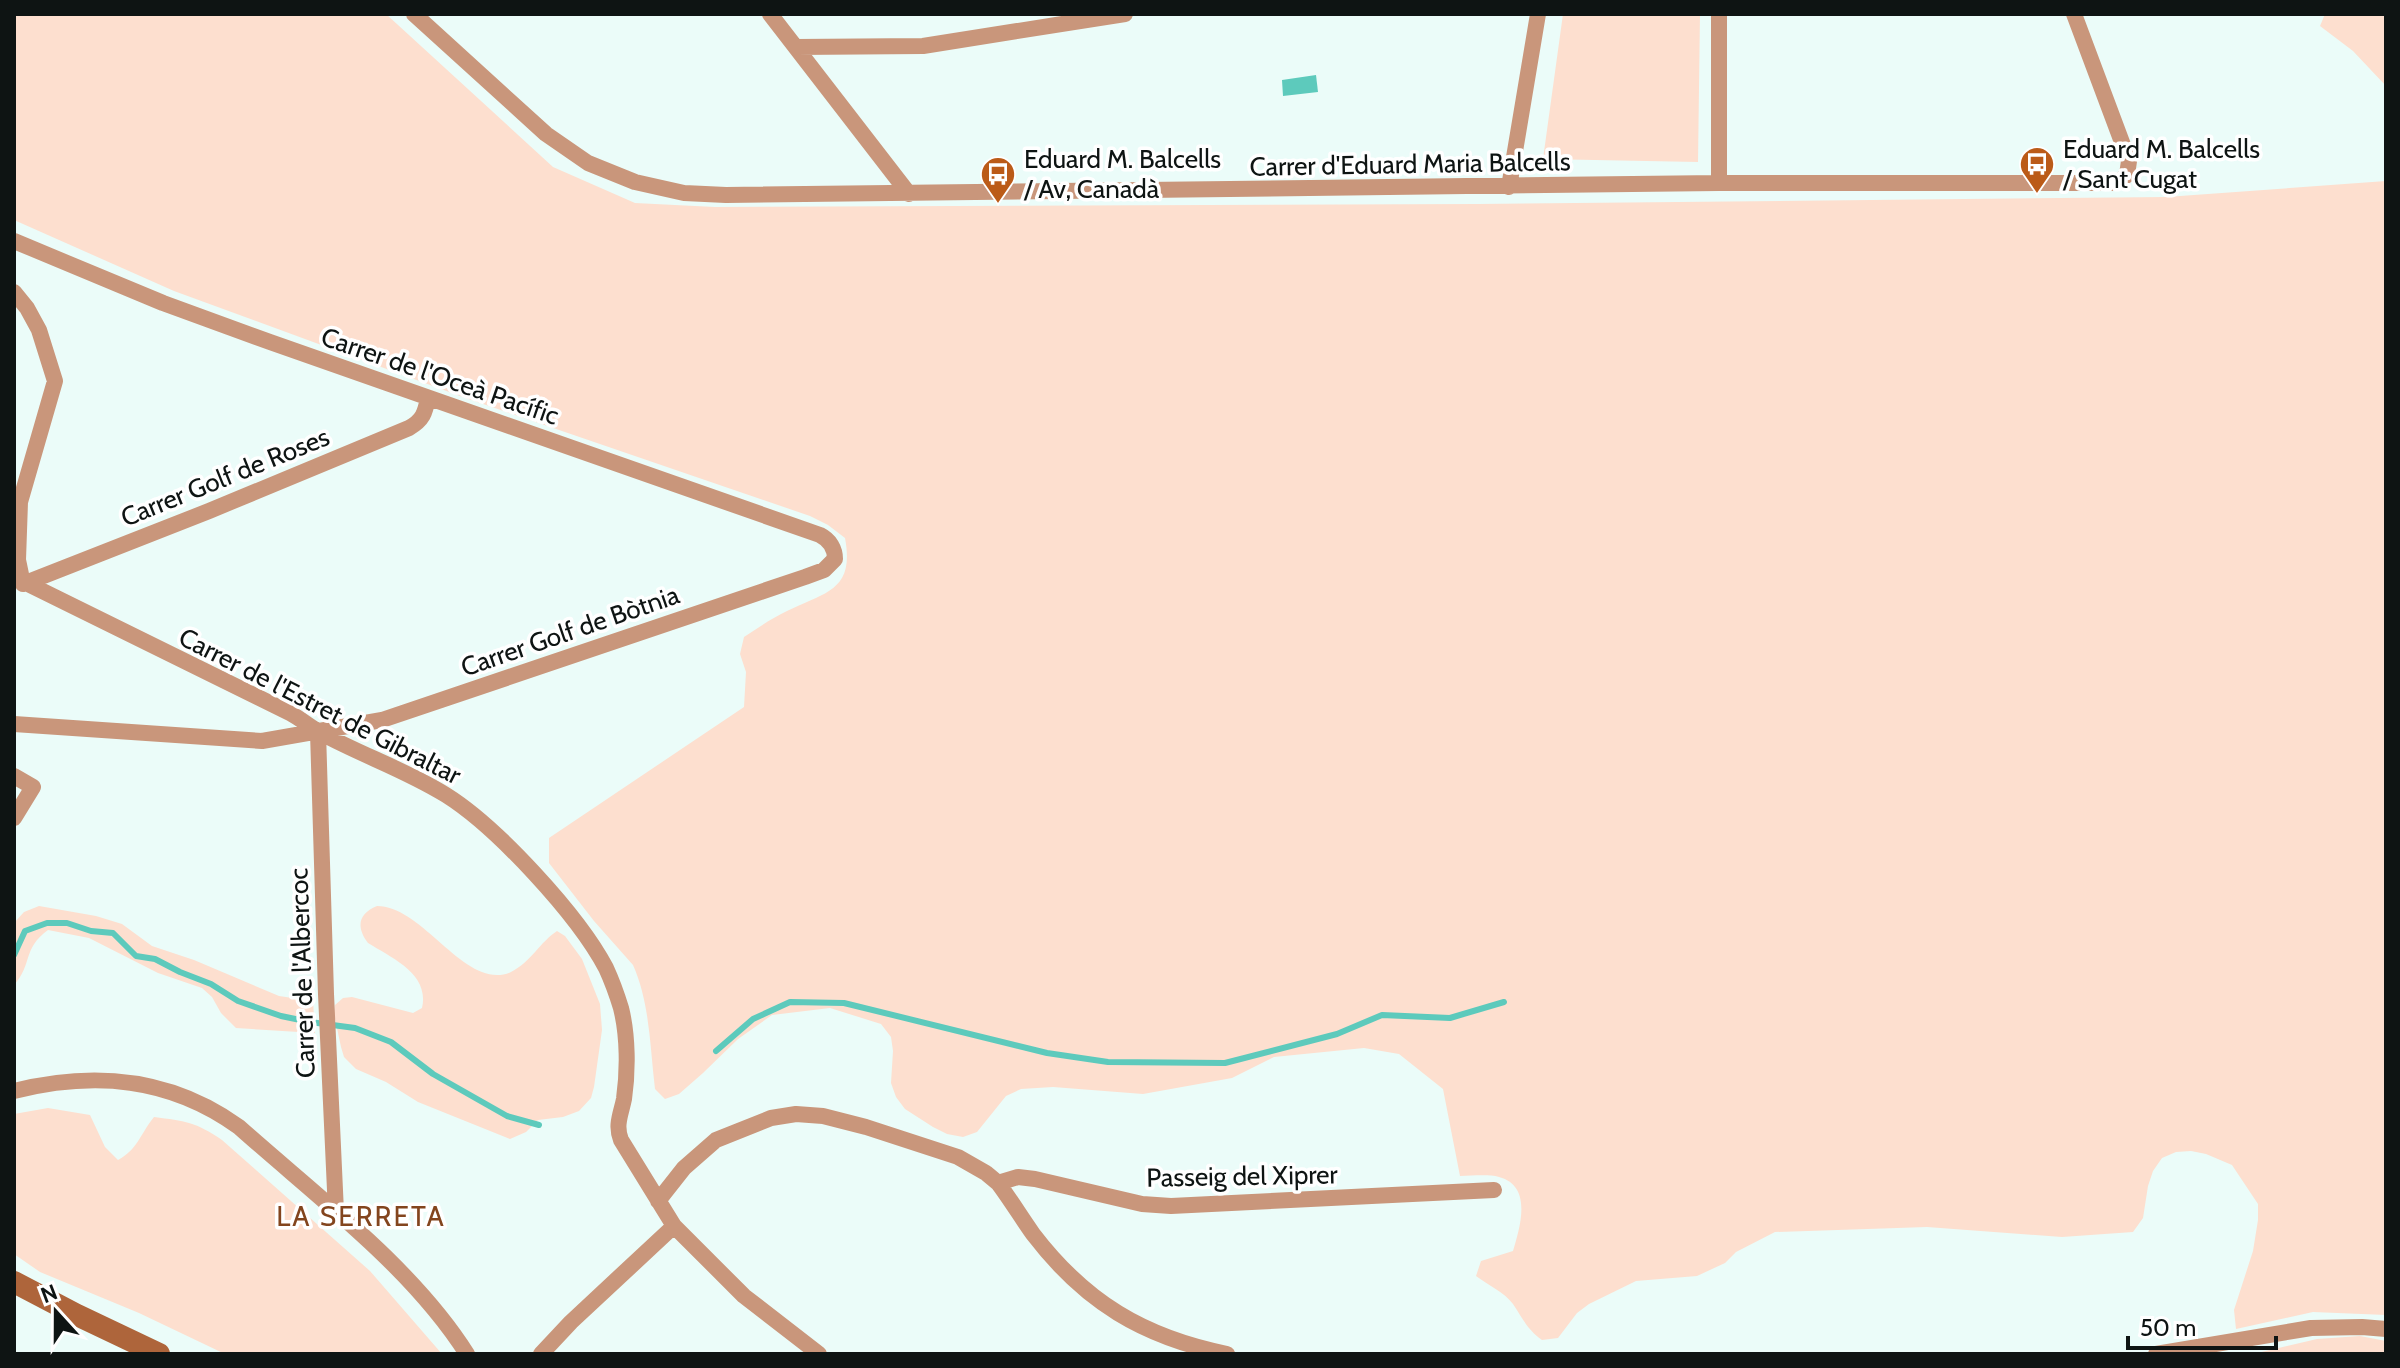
<svg xmlns="http://www.w3.org/2000/svg" width="2400" height="1368" viewBox="0 0 2400 1368" font-family="Cabin,sans-serif">
<style>
.green{fill:#fddfcf}
.water{fill:#5dcabc}
.lines{fill:none;stroke-linecap:round;stroke-linejoin:round}
.stream{stroke:#5dcabc;stroke-width:6}
.street{stroke:#c9967b;stroke-width:16}
.secondary{stroke:#ae653b;stroke-width:22}
.labels{text-anchor:middle;stroke-width:7;stroke-linejoin:round;paint-order:stroke}
.poi-label{font-size:26px;fill:#0e1413;stroke:#fff;text-anchor:start}
.street-label{font-size:26px;fill:#0e1413;stroke:#fff}
.neighbourhood-label{font-size:28px;letter-spacing:2px;fill:#83451e;stroke:#fff}
</style>
<rect width="100%" height="100%" fill="#ebfcf9"/>
<path class="green" d="M 14,14 L 386,14 L 553,167 L 635,203 L 715,207 L 1478,204 L 2166,197 L 2386,181 L 2386,1315 L 2313,1312 L 2236,1329 L 2234,1310 L 2253,1251 L 2258,1220 L 2258,1204 L 2232,1165 L 2206,1154 L 2191,1151 L 2176,1152 L 2162,1158 L 2153,1171 L 2148,1186 L 2143,1218 L 2133,1232 L 2062,1237 L 1927,1227 L 1775,1232 L 1736,1252 L 1725,1263 L 1697,1276 L 1636,1281 L 1589,1304 L 1577,1313 L 1558,1338 L 1542,1340 C 1527,1329 1523,1319 1513,1304 C 1504,1292 1488,1285 1476,1276 L 1481,1261 L 1513,1251 C 1520,1227 1533,1186 1499,1177 C 1488,1174 1472,1176 1460,1176 L 1443,1089 L 1399,1054 L 1364,1048 L 1274,1057 L 1232,1078 L 1143,1094 L 1053,1087 L 1021,1089 L 1006,1096 L 977,1132 L 963,1137 L 947,1134 L 933,1127 L 905,1109 L 896,1097 L 891,1083 L 893,1051 L 891,1037 L 881,1024 L 830,1008 L 772,1015 L 738,1039 L 703,1073 L 679,1094 L 665,1099 L 655,1089 C 650,1048 650,1003 633,965 L 594,921 L 549,863 L 549,838 L 744,707 L 746,672 L 740,654 L 744,637 C 758,628 772,618 787,611 C 825,592 855,591 845,538 L 828,525 L 810,516 L 460,396 L 174,291 L 14,220 Z
M 1563,14 L 1700,14 L 1698,162 L 1543,159 Z
M 2325,14 L 2386,14 L 2386,86 L 2353,51 L 2320,26 Z
M 39,906 L 96,916 L 122,924 L 152,946 L 194,960 L 279,996 L 313,1001 L 315,1033 L 236,1028 L 221,1013 L 212,997 L 202,988 L 158,973 L 89,938 L 48,930 C 22,949 33,964 14,985 L 14,923 L 24,912 Z
M 377,906 C 424,906 466,992 511,972 C 531,962 540,942 557,931 L 565,936 L 582,959 L 600,1004 L 602,1030 L 594,1087 L 591,1098 L 579,1111 L 563,1117 L 538,1120 L 526,1132 L 510,1139 L 418,1102 L 386,1082 L 356,1069 L 344,1057 L 341,1047 L 334,1014 L 335,1005 L 343,998 L 352,997 L 413,1013 L 422,1008 C 430,974 392,958 368,943 C 356,927 358,914 377,906 Z
M 48,1108 L 90,1115 L 105,1147 L 118,1160 C 138,1149 139,1136 154,1117 C 185,1121 196,1122 222,1140 L 370,1271 L 442,1354 L 225,1354 L 139,1313 L 40,1272 L 14,1254 L 14,1114 Z
M 2360,1336 L 2386,1341 L 2386,1354 L 2253,1354 L 2317,1339 Z"/>
<path class="water" d="M 1316,75 L 1318,92 L 1283,96 L 1282,80 Z"/>
<g class="lines">
<path class="stream" d="M 14,955 L 25,931 L 47,923 L 67,923 L 91,931 L 113,933 L 136,956 L 155,959 L 180,972 L 211,984 L 238,1001 L 281,1016 L 310,1022 L 355,1028 L 391,1042 L 433,1074 L 507,1116 L 539,1125
M 716,1051 L 753,1019 L 790,1002 L 844,1003 L 1047,1053 L 1108,1062 L 1225,1063 L 1337,1034 L 1382,1015 L 1450,1018 L 1504,1002"/>
<path class="street" d="M 414,14 L 546,134 L 588,163 L 635,182 L 684,193 L 726,195 L 1719,183 L 2117,183 L 2127,175 L 2129,161 L 2074,14
M 770,14 L 909,194
M 1719,14 L 1719,183
M 796,47 L 923,46 L 1125,14
M 1509,187 L 1538,14
M 14,241 L 163,303 L 270,342 L 820,535 C 830,540 835,549 835,559 L 824,570 L 805,577 L 382,720 L 262,741 L 14,724
M 14,292 L 27,308 L 39,330 L 55,381 L 20,502 L 18,560 L 23,584
M 14,577 L 290,713 C 301,719 310,727 321,733 C 361,755 406,770 446,795 C 497,827 578,915 606,968 C 612,981 617,995 621,1008 C 628,1036 628,1071 624,1099 C 621,1114 615,1125 621,1140 L 674,1226 L 744,1296 L 819,1354
M 23,584 L 209,511 L 409,428 C 423,420 425,413 428,398
M 318,732 L 326,994 L 336,1212
M 14,776 L 33,787 L 14,818
M 14,1091 C 94,1071 170,1077 239,1127 C 316,1196 412,1267 467,1354
M 998,1183 C 1010,1199 1021,1217 1033,1234 C 1085,1302 1143,1337 1227,1354
M 658,1201 L 684,1168 L 716,1140 L 771,1118 L 796,1114 L 823,1116 L 866,1127 L 958,1157 L 986,1173 L 998,1183 L 1018,1177 L 1035,1179 L 1142,1204 L 1171,1206 L 1494,1190
M 541,1354 L 571,1322 L 674,1226
M 2156,1354 L 2311,1328 L 2362,1327 L 2386,1329"/>
<path class="secondary" d="M 14,1282 L 77,1315 L 159,1354"/>
</g>
<defs>
<g id="bus-pin" transform="scale(1.8)"><path d="M0 17L-7.5 6A9.5 9.5 0 1 1 7.5 6Z" fill="#bb5b18" stroke="#fff"/><path d="M-5-6H5V4H4V6H2V4H-2V6H-4V4H-5ZM-3.5-4V0h7V-4ZM-3.5 1.2v1.5H-2V1.2ZM2 1.2v1.5H3.5V1.2Z" fill="#fff"/></g>
</defs>
<g fill-rule="evenodd">
<use href="#bus-pin" x="2037" y="164"/>
<use href="#bus-pin" x="998" y="174"/>
</g>
<g class="labels">
<g class="poi-label">
<text x="2063" y="158">Eduard M. Balcells<tspan x="2063" dy="30">/ Sant Cugat</tspan></text>
<text x="1024" y="168">Eduard M. Balcells<tspan x="1024" dy="30">/ Av, Canadà</tspan></text>
</g>
<g class="street-label">
<text transform="translate(1410 164) rotate(-1)" y="9">Carrer d'Eduard Maria Balcells</text>
<text transform="translate(440 376) rotate(19)" y="9">Carrer de l'Oceà Pacífic</text>
<text transform="translate(225 477) rotate(-22)" y="9">Carrer Golf de Roses</text>
<text transform="translate(570 631) rotate(-19)" y="9">Carrer Golf de Bòtnia</text>
<text transform="translate(320 706) rotate(27)" y="9">Carrer de l'Estret de Gibraltar</text>
<text transform="translate(302 973) rotate(-92)" y="9">Carrer de l'Albercoc</text>
<text transform="translate(1242 1176) rotate(-1)" y="9">Passeig del Xiprer</text>
</g>
<g class="neighbourhood-label">
<text x="361" y="1226">LA SERRETA</text>
</g>
</g>
<rect width="2400" height="1368" fill="none" stroke="#0e1413" stroke-width="32"/>
<g transform="translate(56 1312) rotate(339)" stroke="#ffffff" stroke-width="6" paint-order="stroke">
<path d="M0-6L14 30L0 20L-14 30Z" fill="#0e1413"/>
<text y="-12" font-size="22" font-weight="bold" text-anchor="middle" fill="#0e1413">N</text>
</g>
<path d="M2128 1336v12h148v-12" fill="none" stroke="#0e1413" stroke-width="4"/>
<text x="2140" y="1336" font-size="24" fill="#0e1413" stroke="#ffffff" stroke-width="6" paint-order="stroke">50 m</text>
</svg>
